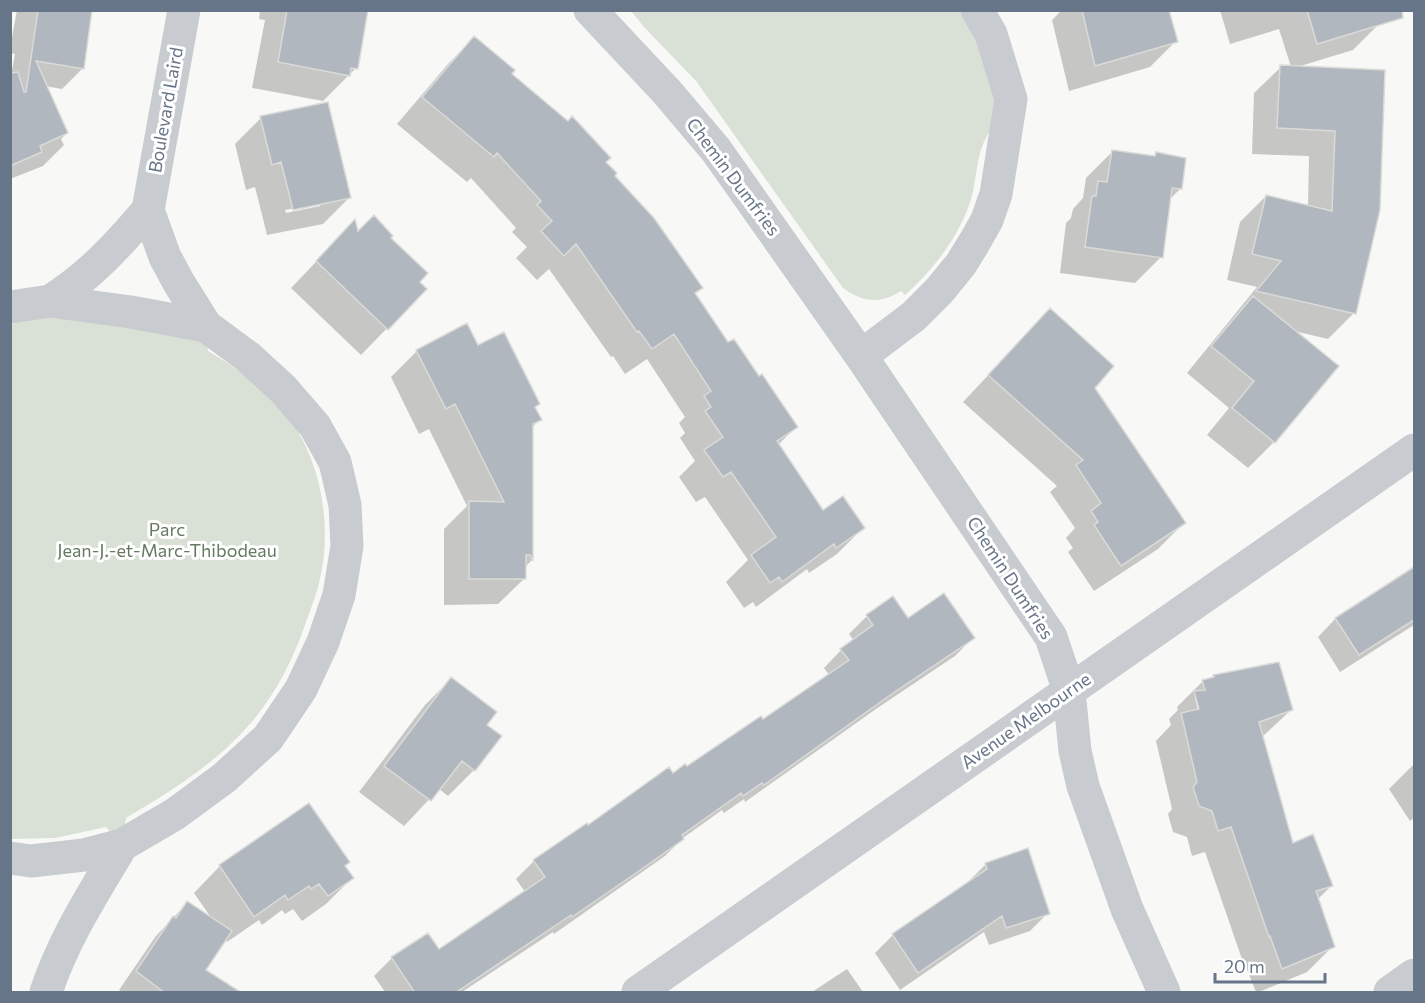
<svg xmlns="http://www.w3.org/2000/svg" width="1425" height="1003" viewBox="0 0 1425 1003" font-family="Commissioner,sans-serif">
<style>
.green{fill:#d9e1d6}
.shadow{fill:#0003;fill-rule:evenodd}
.building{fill:#b0b7be;stroke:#dadad8;stroke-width:1.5}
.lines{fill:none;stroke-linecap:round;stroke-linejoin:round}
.minor{stroke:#c8cbcf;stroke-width:33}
.labels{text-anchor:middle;stroke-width:6;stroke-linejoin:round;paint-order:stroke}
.street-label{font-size:18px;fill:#667588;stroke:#fff}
.park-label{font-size:18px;fill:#647a61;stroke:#fff}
</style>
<rect width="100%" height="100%" fill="#f8f9f6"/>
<path class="green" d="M 631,11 L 977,11 L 1011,99 C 1002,113 991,127 984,142 C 977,156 976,180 972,196 C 961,235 934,269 905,295 L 901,291 C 881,304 863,303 843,288 L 696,81 L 644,27 Z
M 50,301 L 206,326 L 208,351 C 232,365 265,388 283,410 C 322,457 334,529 318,587 C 315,599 310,610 306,622 C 294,658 275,696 249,725 C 215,764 170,792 126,818 L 122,845 L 106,827 L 55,838 L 11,839 L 11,325 Z"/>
<path class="shadow" d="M 17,10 L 90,10 L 83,68 L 62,89 L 45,86 L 67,133 L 61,139 L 64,145 L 43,166 L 10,179 L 10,81 L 15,54 L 10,53 L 10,48 Z
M 260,10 L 367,10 L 356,68 L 323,101 L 252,88 L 265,20 L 259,19 Z
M 1062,10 L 1168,10 L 1176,41 L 1150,67 L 1069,91 L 1052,20 Z
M 1220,10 L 1375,10 L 1379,24 L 1353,50 L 1297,67 L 1384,71 L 1354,313 L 1328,339 L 1294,331 L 1274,442 L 1248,468 L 1207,435 L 1229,408 L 1187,373 L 1257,287 L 1227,280 L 1240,222 L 1266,196 L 1308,206 L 1309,156 L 1252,154 L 1254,93 L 1281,67 L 1291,67 L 1279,29 L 1230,44 Z
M 474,38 L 510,74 L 604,162 L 613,176 L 701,288 L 694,294 L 728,344 L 796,427 L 778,445 L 823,512 L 863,528 L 837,554 L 809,573 L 807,569 L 756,607 L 753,602 L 744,608 L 726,582 L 748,560 L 705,497 L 696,502 L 679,477 L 695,461 L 680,438 L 685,433 L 679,423 L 685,417 L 647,359 L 625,374 L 613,356 L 611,357 L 549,269 L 537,280 L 516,258 L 527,247 L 512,232 L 516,228 L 471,178 L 467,182 L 397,124 L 448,64 Z
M 261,118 L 349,198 L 323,224 L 267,235 L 255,187 L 246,190 L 235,144 ZM 320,203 L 320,206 L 286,213 L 285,210 Z
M 1112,152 L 1153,157 L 1156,154 L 1180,189 L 1169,200 L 1161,257 L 1135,283 L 1060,273 L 1066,223 L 1071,218 L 1073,209 L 1083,198 L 1086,178 Z
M 354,222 L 357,234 L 389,238 L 425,289 L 361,355 L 291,288 Z
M 1025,336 L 1093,387 L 1184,523 L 1158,549 L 1094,591 L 1068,552 L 1073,548 L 1066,538 L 1075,528 L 1050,492 L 1057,486 L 963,402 Z
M 477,347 L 538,404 L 534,408 L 540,419 L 532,428 L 532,560 L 525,567 L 525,578 L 498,604 L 444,605 L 444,529 L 467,506 L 429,429 L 419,434 L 391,377 L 417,351 Z
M 1414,569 L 1414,625 L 1340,672 L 1318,637 L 1335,619 Z
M 867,616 L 907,620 L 973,638 L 955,656 L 876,709 L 745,802 L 744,799 L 724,813 L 722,810 L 683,838 L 665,856 L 554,934 L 553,932 L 462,992 L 385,992 L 374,976 L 392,958 L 439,951 L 525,892 L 516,879 L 534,861 L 762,721 L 829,675 L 824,668 L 841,650 L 854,641 L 849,634 Z
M 1214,676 L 1291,710 L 1262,737 L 1292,845 L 1331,886 L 1317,900 L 1333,946 L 1307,972 L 1259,992 L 1256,992 L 1244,962 L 1243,962 L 1205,852 L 1192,856 L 1187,837 L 1173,832 L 1168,814 L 1172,809 L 1156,741 L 1171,725 L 1169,719 L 1178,710 L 1177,707 L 1203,681 L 1210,679 ZM 1195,698 L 1198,698 L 1202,716 L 1199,716 Z
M 451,679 L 485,726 L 474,770 L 448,796 L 439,789 L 404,826 L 359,792 L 425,705 Z
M 1414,764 L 1414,818 L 1410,821 L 1389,789 Z
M 309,805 L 352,878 L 326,904 L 302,921 L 293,909 L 285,914 L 282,910 L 262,925 L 259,920 L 227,942 L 225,938 L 204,971 L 218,992 L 123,992 L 119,990 L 156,936 L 187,903 L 212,919 L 194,893 L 219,867 Z
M 986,864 L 1048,913 L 1030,931 L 989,945 L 984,932 L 900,990 L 875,953 L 893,935 L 968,884 L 968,882 Z
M 847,969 L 863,992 L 812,992 Z"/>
<path class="building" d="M 38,10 L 92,10 L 84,69 L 36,61 L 68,133 L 40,146 L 42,152 L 10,166 L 10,73 L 18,72 L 24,92 L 26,92 Z
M 287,10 L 368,10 L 358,69 L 351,68 L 350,76 L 278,62 Z
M 1082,10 L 1169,10 L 1178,42 L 1095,66 Z
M 1307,10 L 1402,10 L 1403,18 L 1317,44 Z
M 474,36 L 515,70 L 512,74 L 568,121 L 572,116 L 611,158 L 606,162 L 617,173 L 615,176 L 654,218 L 703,288 L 695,293 L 728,342 L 734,339 L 759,376 L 762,374 L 798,427 L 777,441 L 823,510 L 843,496 L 865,528 L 836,548 L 834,544 L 782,582 L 779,577 L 770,583 L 751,555 L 776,537 L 731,472 L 723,477 L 704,450 L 723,437 L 705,411 L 711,407 L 704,396 L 711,391 L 674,334 L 652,349 L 639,331 L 637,332 L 576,244 L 564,256 L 541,231 L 552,221 L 537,205 L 541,201 L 497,153 L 494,157 L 422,97 Z
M 1280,65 L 1385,70 L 1380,210 L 1356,314 L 1256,291 L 1281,261 L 1252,254 L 1266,195 L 1332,211 L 1335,131 L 1277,128 Z
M 328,102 L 351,198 L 293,210 L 281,162 L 272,165 L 260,116 Z
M 1112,150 L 1155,156 L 1156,152 L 1186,158 L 1182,189 L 1172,188 L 1163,258 L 1085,247 L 1092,196 L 1096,196 L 1098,181 L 1107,182 Z
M 374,215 L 393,236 L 391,238 L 428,273 L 420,282 L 427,289 L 388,330 L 316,261 L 355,219 L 358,231 Z
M 1253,296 L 1339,366 L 1275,443 L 1232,408 L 1254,381 L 1211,346 Z
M 1050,308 L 1114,366 L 1095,388 L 1186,523 L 1121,566 L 1094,525 L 1098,522 L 1091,511 L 1101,503 L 1076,465 L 1083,460 L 988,375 Z
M 467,323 L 478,345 L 504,332 L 540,404 L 535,407 L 542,420 L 533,424 L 533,561 L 530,555 L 526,555 L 526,579 L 469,579 L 469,501 L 504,502 L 455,404 L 446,409 L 416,350 Z
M 1414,567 L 1414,620 L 1359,655 L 1335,618 Z
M 944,593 L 975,638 L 896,691 L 764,785 L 762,783 L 743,796 L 741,793 L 682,835 L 684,839 L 639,871 L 572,917 L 571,915 L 455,993 L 415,993 L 391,957 L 428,933 L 439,949 L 545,877 L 533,860 L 587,823 L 588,825 L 669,767 L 673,773 L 685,764 L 687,766 L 761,716 L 763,719 L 849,660 L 840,649 L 873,625 L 866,615 L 893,596 L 908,618 Z
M 1279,662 L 1293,710 L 1259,722 L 1293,843 L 1313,834 L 1333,886 L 1316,891 L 1335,947 L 1282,969 L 1270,936 L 1269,937 L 1231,827 L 1218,831 L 1212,811 L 1199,806 L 1193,787 L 1197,782 L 1181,713 L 1199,709 L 1194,691 L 1205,690 L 1202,680 L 1214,677 L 1213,675 Z
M 451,677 L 497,712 L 487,725 L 502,736 L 475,771 L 462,761 L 431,801 L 384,766 Z
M 309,803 L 350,862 L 345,866 L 354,878 L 328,896 L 319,884 L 311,889 L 309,886 L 288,900 L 285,895 L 254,917 L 219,865 Z
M 1028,848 L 1050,914 L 1006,928 L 1002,916 L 918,973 L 892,934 L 987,869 L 985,863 Z
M 187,901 L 232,931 L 206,970 L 242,993 L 165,993 L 136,971 L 173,916 L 176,918 Z"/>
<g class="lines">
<path class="minor" d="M 590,10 L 667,92 L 716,150 L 861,356 L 1051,637 L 1069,691 L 1075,751 L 1083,786 L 1127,909 L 1164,992
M 50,301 C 89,277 118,245 148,210
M 10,307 L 50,301 L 131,312 L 206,326
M 861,356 L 914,316 L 939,291 L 961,264 L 974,243 L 987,220 L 996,194 L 1011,99 L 991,34 L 977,10
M 10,858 L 31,861 L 84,855 L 122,845 L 175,814 L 224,778 L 268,738 L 301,689 L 323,642 L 339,595 L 347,546 L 345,505 L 335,462 L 315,426 L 283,389 L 248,357 L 206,326 L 179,283 L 165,257 L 148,210 L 184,10
M 46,992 C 64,938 93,894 122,845
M 638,992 L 1414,450
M 1390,992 L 1414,975"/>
</g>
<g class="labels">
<g class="street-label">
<text transform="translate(166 110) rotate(-80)" y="6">Boulevard Laird</text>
<text transform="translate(733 177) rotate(53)" y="6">Chemin Dumfries</text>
<text transform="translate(1010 578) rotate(57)" y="6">Chemin Dumfries</text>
<text transform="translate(1026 721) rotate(-35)" y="6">Avenue Melbourne</text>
</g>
<g class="park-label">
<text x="167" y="536">Parc<tspan x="167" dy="21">Jean-J.-et-Marc-Thibodeau</tspan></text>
</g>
</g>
<rect width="1425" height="1003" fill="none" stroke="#667588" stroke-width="24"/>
<path d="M1215 973v9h110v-9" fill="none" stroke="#667588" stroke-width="3"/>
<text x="1224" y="973" font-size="18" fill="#667588" stroke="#ffffff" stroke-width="4.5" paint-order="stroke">20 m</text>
</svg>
